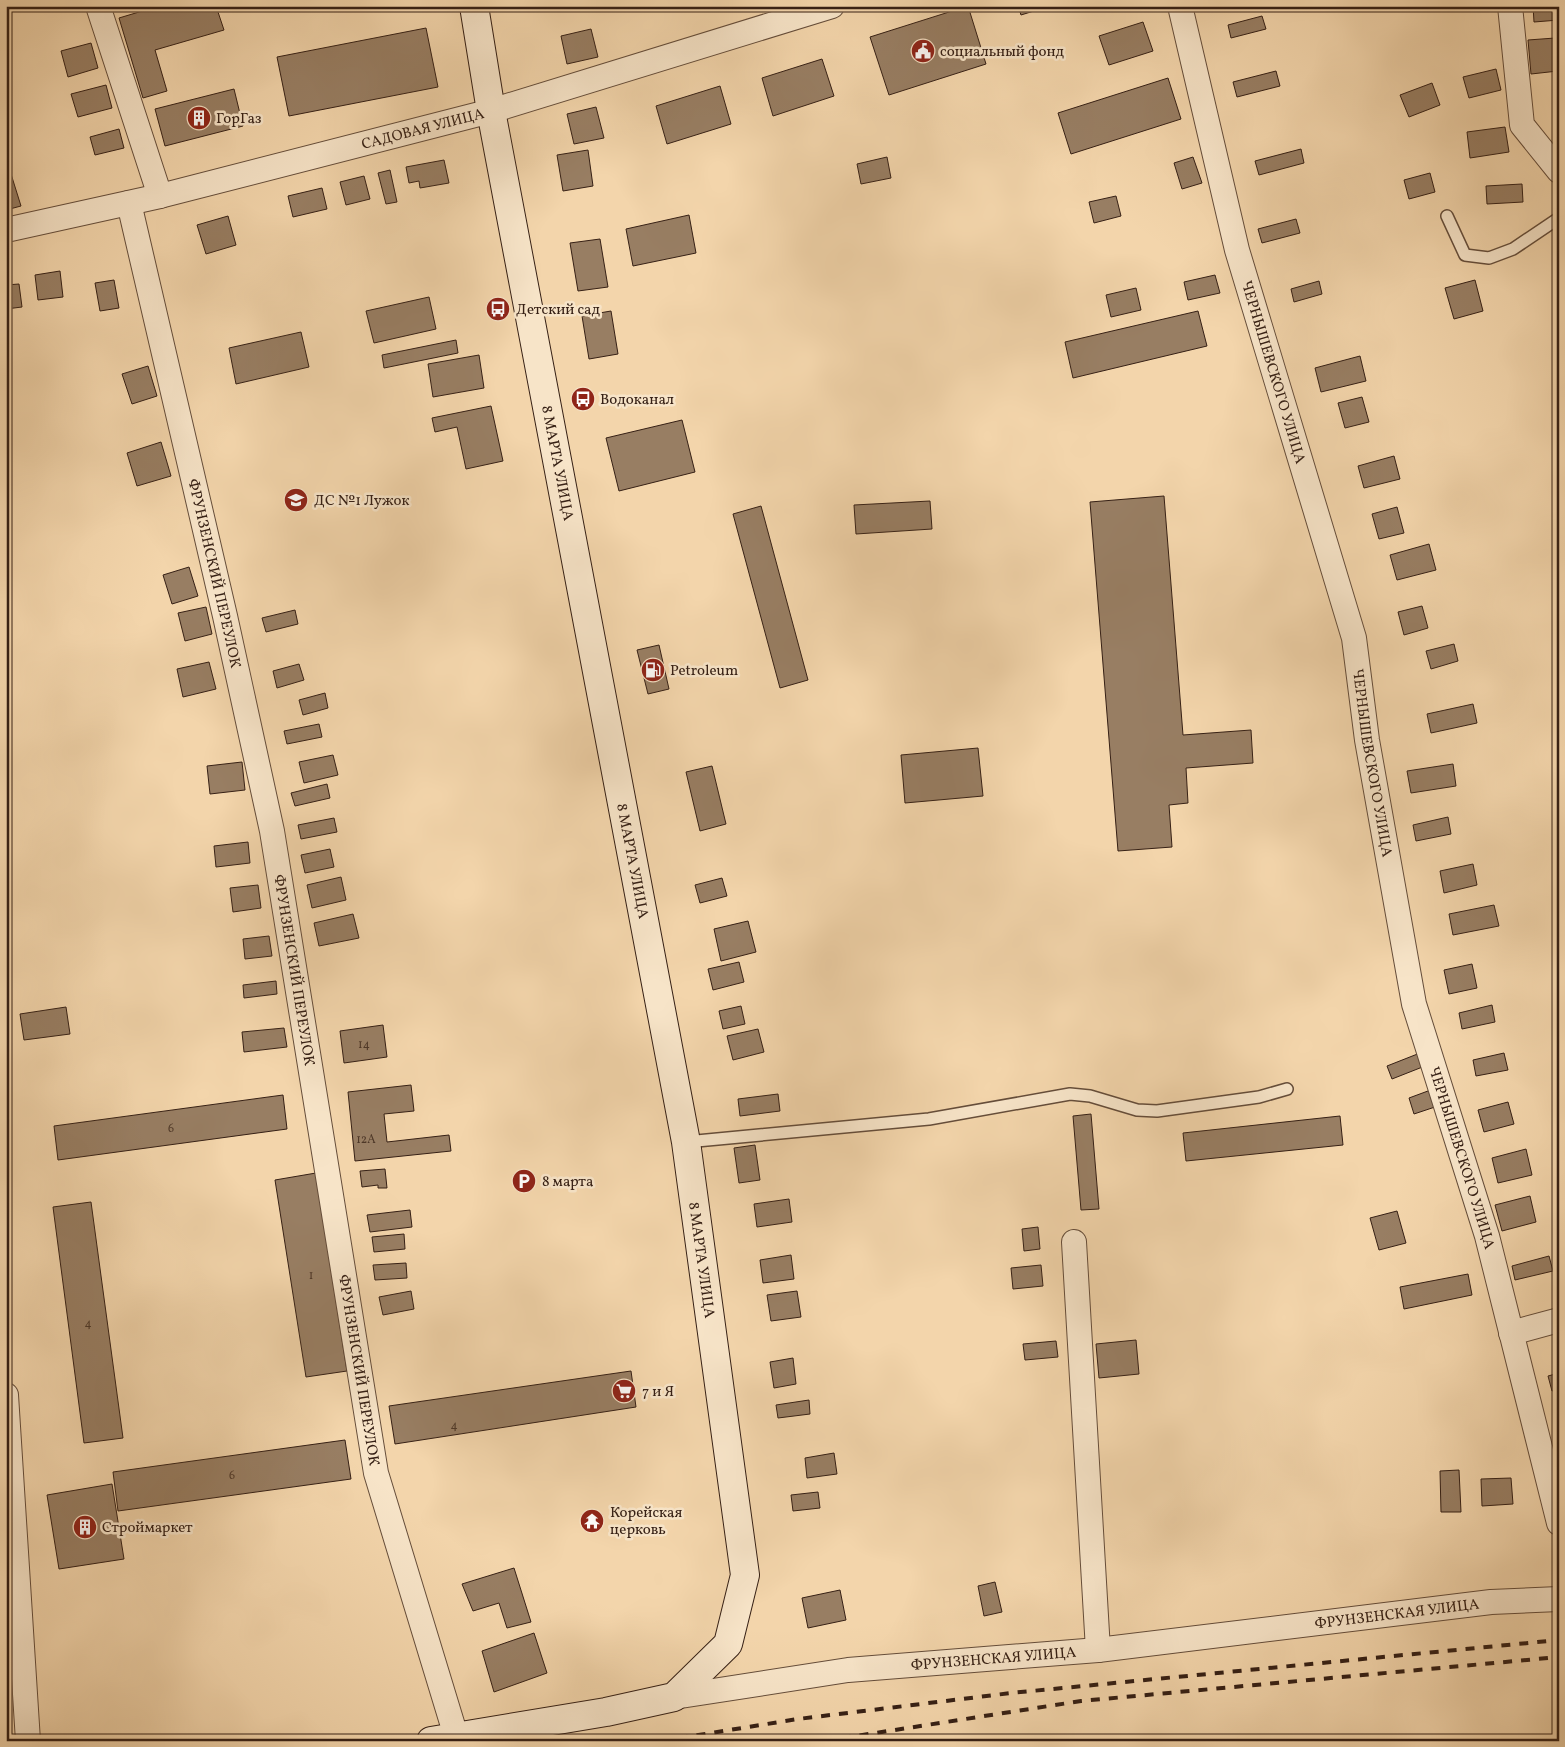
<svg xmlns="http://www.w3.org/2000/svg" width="1565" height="1747" viewBox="0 0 1565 1747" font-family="Vollkorn,serif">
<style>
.building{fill:#987e63;stroke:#362015}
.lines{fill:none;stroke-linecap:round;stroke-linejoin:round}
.lane-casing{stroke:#654d3a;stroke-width:14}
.street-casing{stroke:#654d3a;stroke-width:26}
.secondary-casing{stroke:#362015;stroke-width:30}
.lane{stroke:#f7e4c8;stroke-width:11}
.street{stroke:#f7e4c8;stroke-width:24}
.secondary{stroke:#f7e4c8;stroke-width:28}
.rail{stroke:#362015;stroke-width:4;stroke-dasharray:9 9;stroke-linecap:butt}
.labels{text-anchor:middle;stroke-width:5;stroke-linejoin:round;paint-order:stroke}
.number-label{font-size:12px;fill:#4e3828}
.poi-label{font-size:15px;fill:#362015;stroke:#f7e4c8;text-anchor:start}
.street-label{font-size:15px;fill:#362015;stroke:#f7e4c8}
</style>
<rect width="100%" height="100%" fill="#f3d5ab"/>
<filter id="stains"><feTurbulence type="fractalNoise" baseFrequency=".004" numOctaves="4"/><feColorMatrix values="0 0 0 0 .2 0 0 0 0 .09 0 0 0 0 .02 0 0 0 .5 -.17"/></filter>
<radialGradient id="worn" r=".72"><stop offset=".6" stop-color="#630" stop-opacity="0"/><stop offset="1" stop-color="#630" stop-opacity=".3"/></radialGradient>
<path class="building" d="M 159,6 L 216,6 L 224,30 L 155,50 L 167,91 L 143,98 L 119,18 Z
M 968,6 L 986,64 L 889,95 L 870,37 Z
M 1018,6 L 1050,6 L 1021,15 Z
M 1533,6 L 1559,6 L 1559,20 L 1534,22 Z
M 1262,16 L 1266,29 L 1231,38 L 1228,25 Z
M 1143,22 L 1153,51 L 1109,65 L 1099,36 Z
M 426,28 L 438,87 L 289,116 L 277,57 Z
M 591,29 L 598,57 L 567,64 L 561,36 Z
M 1555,38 L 1558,71 L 1531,74 L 1528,40 Z
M 91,43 L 98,68 L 68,77 L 61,51 Z
M 822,59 L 834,96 L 773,116 L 762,78 Z
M 1496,69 L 1501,90 L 1469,98 L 1463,77 Z
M 1276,71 L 1280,86 L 1237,97 L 1233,82 Z
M 1168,78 L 1181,119 L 1071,154 L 1058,113 Z
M 1432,83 L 1440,105 L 1409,117 L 1400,95 Z
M 106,85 L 112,108 L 78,117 L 71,94 Z
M 720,86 L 731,124 L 667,144 L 656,106 Z
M 234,89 L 243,126 L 165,146 L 155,109 Z
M 596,107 L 604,138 L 574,144 L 567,114 Z
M 1505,127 L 1509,152 L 1470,158 L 1467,132 Z
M 119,129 L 124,148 L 95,155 L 90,137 Z
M 1301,149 L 1304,163 L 1259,175 L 1255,161 Z
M 588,150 L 593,186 L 563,191 L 557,155 Z
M 887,157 L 891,178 L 861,184 L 857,164 Z
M 1193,157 L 1202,183 L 1182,189 L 1174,163 Z
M 444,160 L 449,183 L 420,188 L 419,181 L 409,183 L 406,167 Z
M 390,170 L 397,202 L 386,204 L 378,173 Z
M 1430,173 L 1435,192 L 1409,199 L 1404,180 Z
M 11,174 L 21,206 L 6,210 L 6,175 Z
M 364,176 L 370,199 L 346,205 L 340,182 Z
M 1522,184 L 1523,202 L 1487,204 L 1486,186 Z
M 322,188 L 327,209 L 293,217 L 288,196 Z
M 1116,196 L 1121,216 L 1094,223 L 1089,202 Z
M 689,215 L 696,253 L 633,266 L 626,229 Z
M 228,216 L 236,245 L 206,254 L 197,225 Z
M 1296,219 L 1300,233 L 1262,243 L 1258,229 Z
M 600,239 L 608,287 L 578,291 L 570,243 Z
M 60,271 L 63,297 L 38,300 L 35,275 Z
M 1215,275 L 1220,293 L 1188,300 L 1184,282 Z
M 114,280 L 119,308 L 100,311 L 95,283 Z
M 1475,280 L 1483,311 L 1454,319 L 1445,288 Z
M 1319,281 L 1322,294 L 1294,302 L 1291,289 Z
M 19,284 L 22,307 L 6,309 L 6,285 Z
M 1136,288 L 1141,310 L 1111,317 L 1106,295 Z
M 429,297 L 436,329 L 374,343 L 366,311 Z
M 611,311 L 618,354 L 589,359 L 582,316 Z
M 1198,311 L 1207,346 L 1073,378 L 1065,342 Z
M 301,332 L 309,367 L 236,384 L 229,348 Z
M 456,340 L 458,353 L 384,368 L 382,355 Z
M 479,355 L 484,388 L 433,397 L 428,364 Z
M 1360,356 L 1366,381 L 1321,392 L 1315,368 Z
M 148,366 L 157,396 L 132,404 L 122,374 Z
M 1362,397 L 1369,422 L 1345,428 L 1338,403 Z
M 491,406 L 503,461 L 466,469 L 457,427 L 435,432 L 432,418 Z
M 682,420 L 695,472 L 619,491 L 606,438 Z
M 161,442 L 171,476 L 137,486 L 127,453 Z
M 1394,456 L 1400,479 L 1364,488 L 1358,466 Z
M 1164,496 L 1183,735 L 1251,730 L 1253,763 L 1186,768 L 1188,803 L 1169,805 L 1172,847 L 1118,851 L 1090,502 Z
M 930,501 L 932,529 L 856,534 L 854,505 Z
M 761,506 L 808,680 L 780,688 L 733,514 Z
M 1397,507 L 1404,533 L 1379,539 L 1372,514 Z
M 1429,544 L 1436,570 L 1397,580 L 1390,555 Z
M 189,567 L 198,596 L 172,604 L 163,575 Z
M 1422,606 L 1428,628 L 1404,635 L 1398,612 Z
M 206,607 L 212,634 L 185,641 L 178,613 Z
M 295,610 L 298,624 L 266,632 L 262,618 Z
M 1454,644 L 1458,661 L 1431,669 L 1426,651 Z
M 659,645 L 669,689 L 648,694 L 637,650 Z
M 209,662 L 216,689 L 183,697 L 177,669 Z
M 299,664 L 304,680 L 277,688 L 273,671 Z
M 325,693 L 328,708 L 303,715 L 299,700 Z
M 1473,704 L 1477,723 L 1431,733 L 1427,714 Z
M 319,724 L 322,737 L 287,744 L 284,731 Z
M 978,748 L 983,796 L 905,803 L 901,755 Z
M 333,755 L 338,775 L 304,783 L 299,762 Z
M 242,762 L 245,790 L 210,794 L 207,766 Z
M 1453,764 L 1456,786 L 1411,793 L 1407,771 Z
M 712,766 L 726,824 L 700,831 L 686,772 Z
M 327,784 L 330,798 L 295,806 L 291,793 Z
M 1448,817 L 1451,834 L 1416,841 L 1413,825 Z
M 334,818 L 337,832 L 301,839 L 298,825 Z
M 248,842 L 250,863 L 216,867 L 214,846 Z
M 330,849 L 334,867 L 305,873 L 301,855 Z
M 1473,864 L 1477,885 L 1444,893 L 1440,871 Z
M 341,877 L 346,900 L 312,908 L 307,885 Z
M 722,878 L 727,896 L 700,903 L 695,885 Z
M 258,885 L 261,908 L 233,912 L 230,888 Z
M 1494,905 L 1499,926 L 1453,935 L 1449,914 Z
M 353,914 L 359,938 L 319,946 L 314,923 Z
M 748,921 L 756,952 L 721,961 L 714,929 Z
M 8,928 L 11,952 L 6,953 L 6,929 Z
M 269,936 L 272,956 L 245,959 L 243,939 Z
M 739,962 L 744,982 L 713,990 L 708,969 Z
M 1472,964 L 1477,988 L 1449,994 L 1444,970 Z
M 276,981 L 277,994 L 244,998 L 243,985 Z
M 1492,1005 L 1495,1022 L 1462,1029 L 1459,1013 Z
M 741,1006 L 745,1024 L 723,1029 L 719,1011 Z
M 66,1007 L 70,1034 L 24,1040 L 20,1014 Z
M 383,1025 L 387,1057 L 344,1063 L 340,1031 Z
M 284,1028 L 287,1047 L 244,1052 L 242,1032 Z
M 758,1029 L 764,1052 L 733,1060 L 727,1036 Z
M 1420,1053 L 1425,1066 L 1392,1079 L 1387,1066 Z
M 1504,1053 L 1508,1070 L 1476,1076 L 1473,1060 Z
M 411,1085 L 414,1111 L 384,1114 L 387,1142 L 449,1135 L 451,1151 L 355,1161 L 348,1092 Z
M 1436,1088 L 1441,1105 L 1414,1114 L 1409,1098 Z
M 778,1094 L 780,1111 L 740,1116 L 738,1099 Z
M 283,1095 L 287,1129 L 58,1160 L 54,1126 Z
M 1508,1102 L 1514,1124 L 1484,1132 L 1478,1110 Z
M 1091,1114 L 1099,1209 L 1081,1210 L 1073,1116 Z
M 1340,1116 L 1343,1145 L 1186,1161 L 1183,1133 Z
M 755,1145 L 760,1180 L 739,1183 L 734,1148 Z
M 1526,1149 L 1532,1175 L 1498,1183 L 1492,1158 Z
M 385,1169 L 387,1188 L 378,1188 L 378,1185 L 362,1187 L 360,1171 Z
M 316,1173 L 347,1371 L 306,1377 L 275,1180 Z
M 1530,1196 L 1536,1222 L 1502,1231 L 1495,1205 Z
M 789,1199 L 792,1222 L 757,1227 L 754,1204 Z
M 91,1202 L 123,1438 L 84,1443 L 53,1207 Z
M 410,1210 L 412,1227 L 370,1232 L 367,1215 Z
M 1397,1211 L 1406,1243 L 1379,1250 L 1370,1218 Z
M 1038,1227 L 1040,1249 L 1024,1251 L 1022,1229 Z
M 404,1234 L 405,1249 L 374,1252 L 372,1237 Z
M 791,1255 L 794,1279 L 763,1283 L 760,1260 Z
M 1549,1256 L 1553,1271 L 1515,1280 L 1512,1266 Z
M 406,1263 L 407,1278 L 375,1280 L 373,1265 Z
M 1041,1265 L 1043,1286 L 1013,1289 L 1011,1268 Z
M 1468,1274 L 1472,1295 L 1404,1309 L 1400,1287 Z
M 411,1291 L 414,1309 L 383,1315 L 379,1297 Z
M 797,1291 L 801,1317 L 771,1321 L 767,1295 Z
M 1136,1340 L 1139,1374 L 1099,1378 L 1096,1344 Z
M 1056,1341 L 1058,1357 L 1025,1360 L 1023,1344 Z
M 793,1358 L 796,1384 L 774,1388 L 770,1362 Z
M 631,1371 L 636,1407 L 395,1444 L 389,1406 Z
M 1559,1373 L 1559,1389 L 1552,1391 L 1548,1376 Z
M 809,1400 L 810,1414 L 778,1418 L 776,1405 Z
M 345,1440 L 351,1479 L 118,1511 L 113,1472 Z
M 834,1453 L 837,1474 L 807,1478 L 805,1458 Z
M 1459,1470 L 1461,1512 L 1441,1512 L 1440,1471 Z
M 1511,1478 L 1513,1504 L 1482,1506 L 1481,1479 Z
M 112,1484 L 124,1559 L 59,1569 L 47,1495 Z
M 818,1492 L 820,1508 L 793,1511 L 791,1495 Z
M 514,1568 L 531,1622 L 507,1628 L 499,1603 L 473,1611 L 462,1584 Z
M 995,1582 L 1002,1612 L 984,1616 L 978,1586 Z
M 840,1590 L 846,1620 L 808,1628 L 802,1598 Z
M 534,1633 L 547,1673 L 494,1692 L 482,1651 Z"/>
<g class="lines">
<g class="lane-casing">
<path id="lane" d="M 1447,216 L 1465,255 L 1489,258 L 1513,249 L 1559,218
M 686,1142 L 929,1119 L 1070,1094 L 1090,1096 L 1137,1110 L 1157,1111 L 1259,1097 L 1287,1089"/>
</g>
<g class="street-casing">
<g id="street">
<path d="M 98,6 L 160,196"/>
<path id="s1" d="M 1180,6 L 1237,250 L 1354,638 L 1367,740 L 1414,1004 L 1487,1236 L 1559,1523"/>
<path d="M 1510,6 L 1522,125 L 1559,171"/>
<path id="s2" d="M 129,203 L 225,616 L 272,831 L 376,1473 L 456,1736"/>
<path id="s3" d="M 6,230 L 160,196 L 491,111 L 832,6"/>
<path d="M 1074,1242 L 1098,1650"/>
<path d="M 1511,1333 L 1559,1320"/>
<path d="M 6,1395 L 28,1741"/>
<path id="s4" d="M 674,1697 L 848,1670 L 1098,1650 L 1491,1602 L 1559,1599"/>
</g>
</g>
<g class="secondary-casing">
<path id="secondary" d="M 431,1741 L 606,1712 L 674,1697 L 728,1644 L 745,1575 L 686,1142 L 491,111 L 474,6"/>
</g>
<use href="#lane" class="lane"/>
<use href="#street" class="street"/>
<use href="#secondary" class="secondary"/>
<path class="rail" d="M 661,1741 L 798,1719 L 1011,1693 L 1559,1640
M 824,1741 L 1081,1701 L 1559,1657"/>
</g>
<defs>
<g id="civic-disc" transform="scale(1.25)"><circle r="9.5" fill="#8f2418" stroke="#f7e4c8"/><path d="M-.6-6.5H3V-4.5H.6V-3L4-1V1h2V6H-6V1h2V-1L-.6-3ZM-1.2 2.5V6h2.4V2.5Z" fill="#fff"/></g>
<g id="building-disc" transform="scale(1.25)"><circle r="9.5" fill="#8f2418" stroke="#f7e4c8"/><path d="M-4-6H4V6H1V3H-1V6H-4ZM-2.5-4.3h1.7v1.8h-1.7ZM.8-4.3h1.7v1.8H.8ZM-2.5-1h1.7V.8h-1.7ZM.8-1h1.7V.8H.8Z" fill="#fff"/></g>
<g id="bus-disc" transform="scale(1.25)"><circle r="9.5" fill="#8f2418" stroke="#f7e4c8"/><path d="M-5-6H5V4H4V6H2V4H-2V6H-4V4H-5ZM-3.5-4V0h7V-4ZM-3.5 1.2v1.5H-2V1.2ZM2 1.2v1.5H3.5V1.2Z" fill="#fff"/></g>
<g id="school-disc" transform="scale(1.25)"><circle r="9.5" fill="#8f2418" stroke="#f7e4c8"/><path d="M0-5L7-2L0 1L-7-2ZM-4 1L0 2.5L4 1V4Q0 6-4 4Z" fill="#fff"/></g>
<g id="fuel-disc" transform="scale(1.25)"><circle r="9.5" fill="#8f2418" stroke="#f7e4c8"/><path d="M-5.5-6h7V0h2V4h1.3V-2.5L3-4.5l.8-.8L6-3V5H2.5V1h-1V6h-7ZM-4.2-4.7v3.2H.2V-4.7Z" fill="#fff"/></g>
<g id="parking-disc" transform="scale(1.25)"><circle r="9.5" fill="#8f2418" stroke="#f7e4c8"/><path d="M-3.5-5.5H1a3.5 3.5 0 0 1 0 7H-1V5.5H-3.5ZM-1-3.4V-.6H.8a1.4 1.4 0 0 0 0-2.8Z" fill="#fff"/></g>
<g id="supermarket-disc" transform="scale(1.25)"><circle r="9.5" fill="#8f2418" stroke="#f7e4c8"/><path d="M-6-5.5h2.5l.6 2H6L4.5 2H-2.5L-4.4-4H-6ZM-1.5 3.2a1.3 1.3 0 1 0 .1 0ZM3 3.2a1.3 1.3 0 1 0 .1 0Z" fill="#fff"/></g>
<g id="temple-disc" transform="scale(1.25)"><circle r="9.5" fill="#8f2418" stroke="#f7e4c8"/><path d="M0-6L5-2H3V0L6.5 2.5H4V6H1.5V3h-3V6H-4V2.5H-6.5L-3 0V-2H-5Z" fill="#fff"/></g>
</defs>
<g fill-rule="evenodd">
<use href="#civic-disc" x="923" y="51"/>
<use href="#building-disc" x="199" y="118"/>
<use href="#bus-disc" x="498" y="309"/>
<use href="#bus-disc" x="583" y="399"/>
<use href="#school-disc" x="296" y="500"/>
<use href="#fuel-disc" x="653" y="670"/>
<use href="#parking-disc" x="524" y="1181"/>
<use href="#supermarket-disc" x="624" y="1391"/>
<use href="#temple-disc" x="592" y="1521"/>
<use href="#building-disc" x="85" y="1527"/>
</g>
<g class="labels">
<g class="number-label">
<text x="364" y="1048">14</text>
<text x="171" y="1132">6</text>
<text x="366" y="1143">12А</text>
<text x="311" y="1279">1</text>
<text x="88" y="1327">4</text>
<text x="454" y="1429">4</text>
<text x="232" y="1479">6</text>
</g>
<g class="poi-label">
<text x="940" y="56">социальный фонд</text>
<text x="216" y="123">ГорГаз</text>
<text x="516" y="314">Детский сад</text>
<text x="600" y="404">Водоканал</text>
<text x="314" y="505">ДС №1 Лужок</text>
<text x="670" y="675">Petroleum</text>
<text x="542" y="1186">8 марта</text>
<text x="642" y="1396">7 и Я</text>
<text x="610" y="1517">Корейская<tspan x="610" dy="17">церковь</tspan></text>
<text x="102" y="1532">Строймаркет</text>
</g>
<g class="street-label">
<text dy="5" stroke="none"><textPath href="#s3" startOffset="429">САДОВАЯ УЛИЦА</textPath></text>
<text dy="5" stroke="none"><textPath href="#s1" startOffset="378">ЧЕРНЫШЕВСКОГО УЛИЦА</textPath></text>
<text transform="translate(558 463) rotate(79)" y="5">8 МАРТА УЛИЦА</text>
<text dy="5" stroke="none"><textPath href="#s2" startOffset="380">ФРУНЗЕНСКИЙ ПЕРЕУЛОК</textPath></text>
<text dy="5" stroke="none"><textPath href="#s1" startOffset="782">ЧЕРНЫШЕВСКОГО УЛИЦА</textPath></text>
<text transform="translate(633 861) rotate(79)" y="5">8 МАРТА УЛИЦА</text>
<text dy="5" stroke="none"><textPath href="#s2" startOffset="785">ФРУНЗЕНСКИЙ ПЕРЕУЛОК</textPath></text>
<text dy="5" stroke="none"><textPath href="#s1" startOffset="1188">ЧЕРНЫШЕВСКОГО УЛИЦА</textPath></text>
<text transform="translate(702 1260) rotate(82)" y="5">8 МАРТА УЛИЦА</text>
<text dy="5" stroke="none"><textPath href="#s2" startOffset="1190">ФРУНЗЕНСКИЙ ПЕРЕУЛОК</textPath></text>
<text dy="5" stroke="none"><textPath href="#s4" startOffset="728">ФРУНЗЕНСКАЯ УЛИЦА</textPath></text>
<text dy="5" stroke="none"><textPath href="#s4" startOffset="322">ФРУНЗЕНСКАЯ УЛИЦА</textPath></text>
</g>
</g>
<rect width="1565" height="1747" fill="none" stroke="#f3d5ab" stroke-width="25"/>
<rect x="8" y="8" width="1550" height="1732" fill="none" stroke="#362015" stroke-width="2.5"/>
<rect x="12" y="12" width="1540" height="1722" fill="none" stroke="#362015"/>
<rect width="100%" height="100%" filter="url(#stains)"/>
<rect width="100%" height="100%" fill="url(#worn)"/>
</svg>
